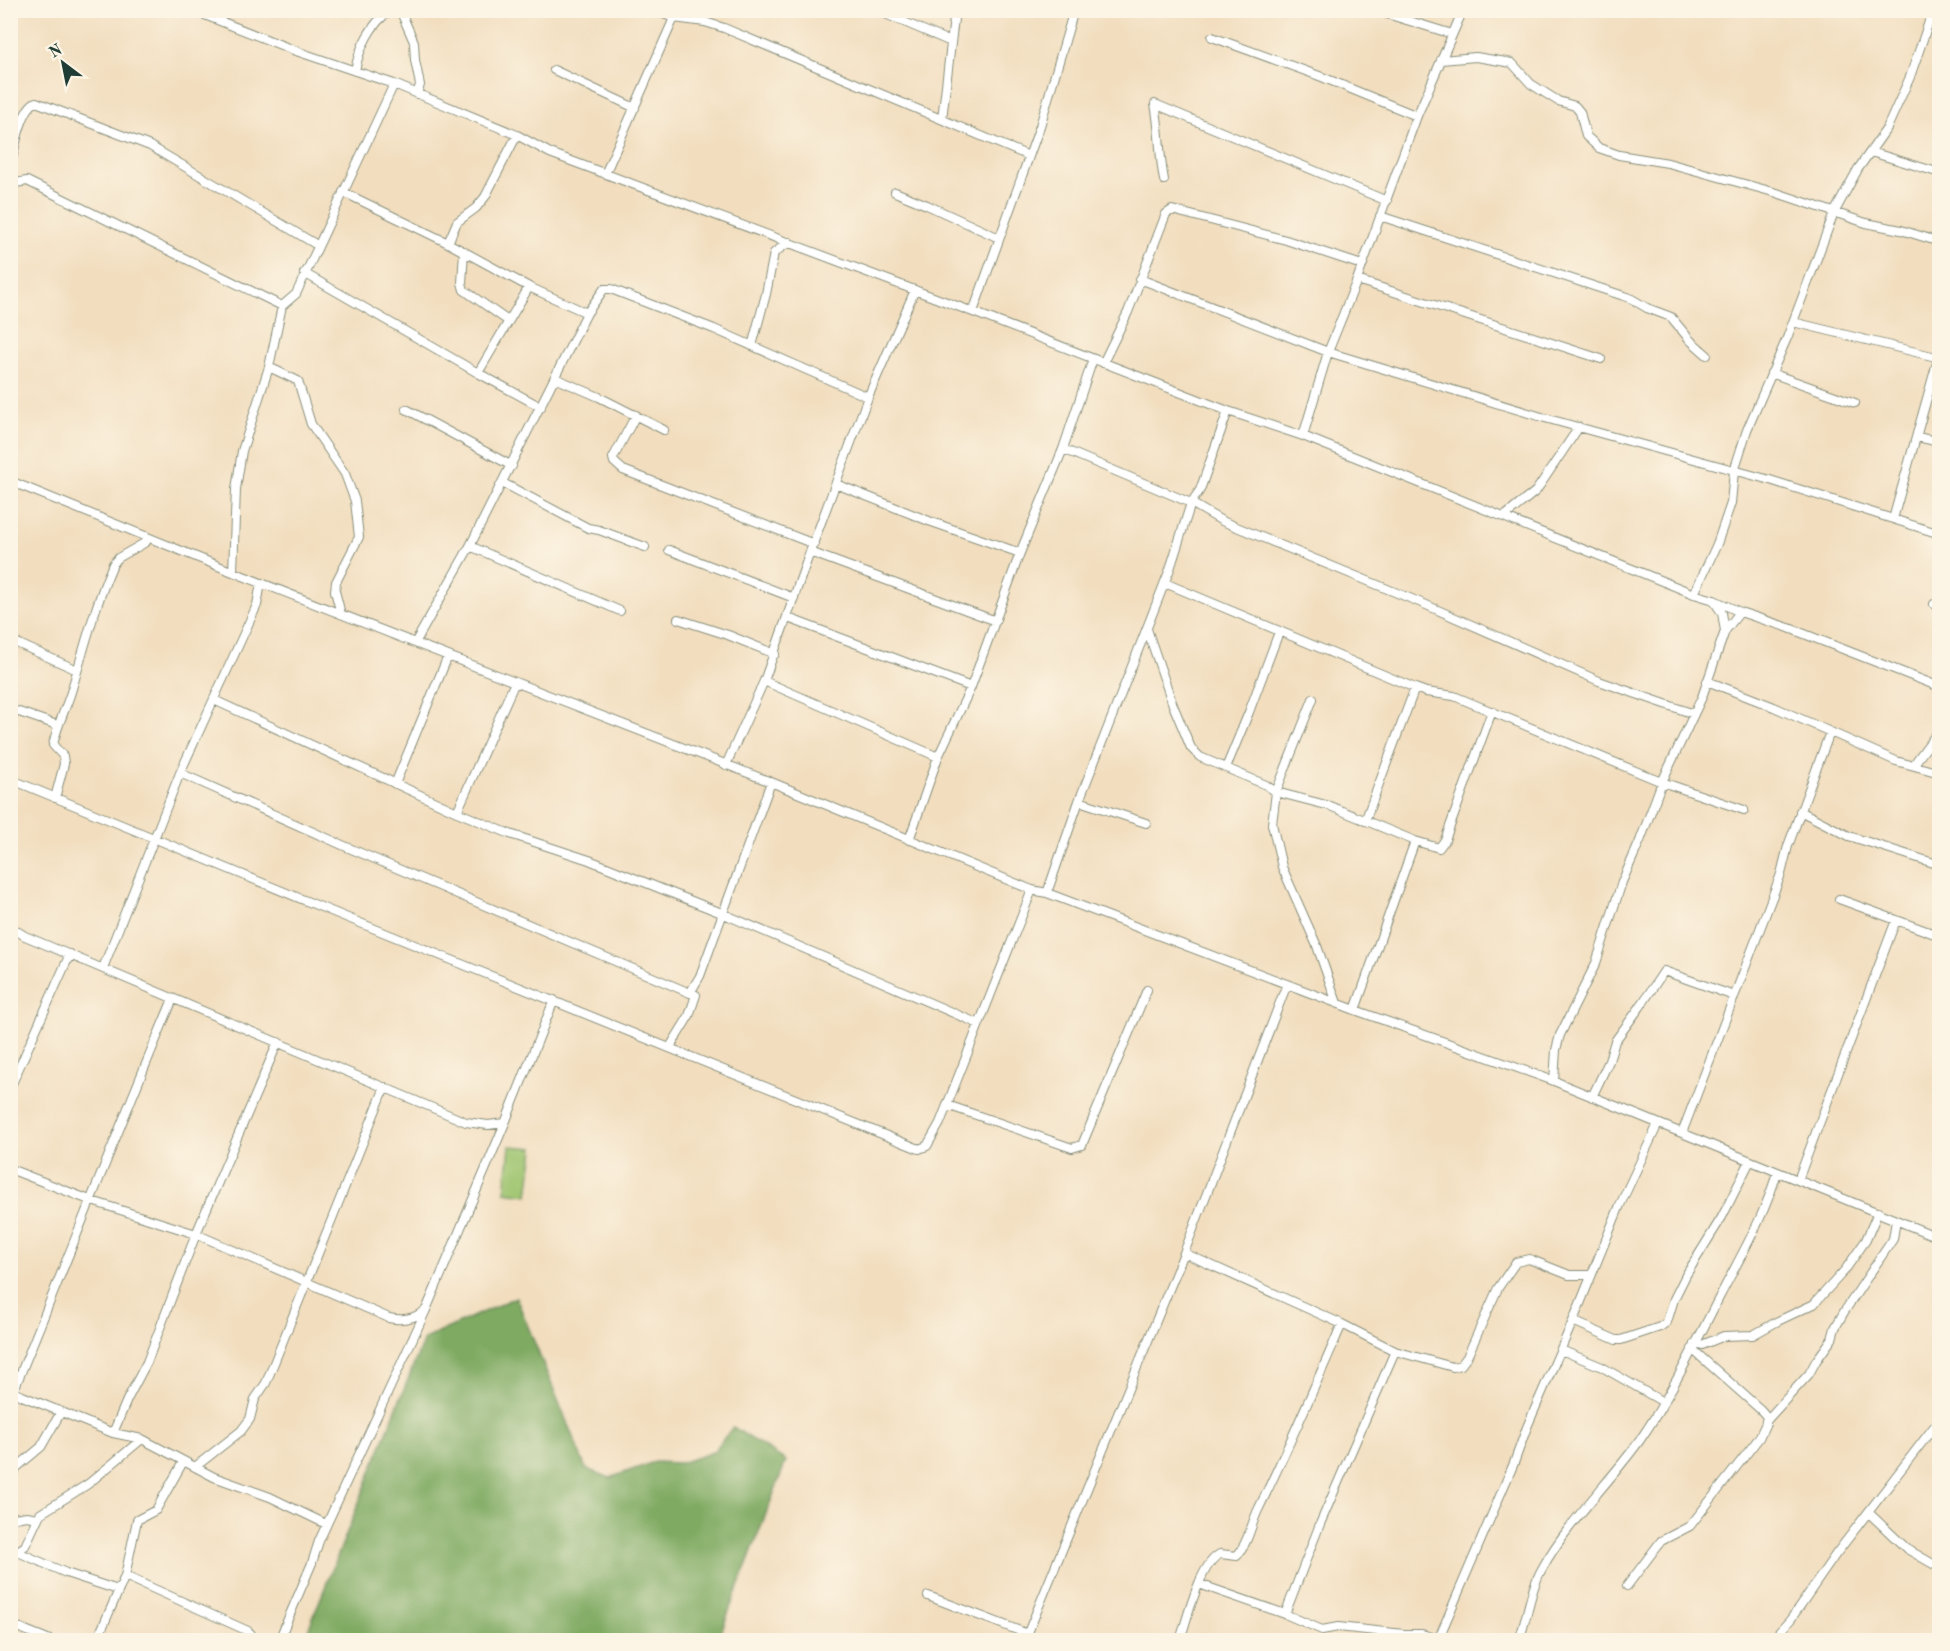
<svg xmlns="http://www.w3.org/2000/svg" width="1950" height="1651" viewBox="0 0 1950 1651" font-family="'Old Standard TT',serif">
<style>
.green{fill:#9fc56f;stroke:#5f8152;stroke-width:1.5}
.forest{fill:#7faa62;stroke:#4f744b;stroke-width:1.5}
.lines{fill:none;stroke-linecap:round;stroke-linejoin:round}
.minor-casing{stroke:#888e7a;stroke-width:10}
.minor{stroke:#fff;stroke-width:8}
</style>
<rect width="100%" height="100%" fill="#fcf5e5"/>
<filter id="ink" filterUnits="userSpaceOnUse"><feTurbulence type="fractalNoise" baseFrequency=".0167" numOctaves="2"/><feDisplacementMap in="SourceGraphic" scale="12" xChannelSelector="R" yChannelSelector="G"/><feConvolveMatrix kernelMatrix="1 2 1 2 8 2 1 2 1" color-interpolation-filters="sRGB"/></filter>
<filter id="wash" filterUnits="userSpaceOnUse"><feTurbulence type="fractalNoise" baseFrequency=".008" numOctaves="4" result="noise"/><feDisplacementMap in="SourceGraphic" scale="24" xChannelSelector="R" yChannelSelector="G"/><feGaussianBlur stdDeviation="1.35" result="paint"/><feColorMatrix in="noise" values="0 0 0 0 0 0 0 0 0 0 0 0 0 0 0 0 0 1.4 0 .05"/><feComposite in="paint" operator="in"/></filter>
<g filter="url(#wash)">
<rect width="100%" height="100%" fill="#f2debf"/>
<path class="green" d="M 510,1146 L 534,1148 L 528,1195 L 505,1192 Z"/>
<path class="forest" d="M 516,1297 L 586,1469 L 610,1478 L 654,1462 L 681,1463 L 713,1452 L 733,1427 L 786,1461 L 718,1640 L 304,1640 L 424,1339 Z"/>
</g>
<g filter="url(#ink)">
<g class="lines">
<g class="minor-casing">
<path id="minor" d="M 192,10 L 296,51 L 394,84 L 517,135 L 550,153 L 973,312 L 1228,411 L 1303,436 L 1694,594 L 1714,600 L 1740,612 L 1789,628 L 1940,687
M 400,10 L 414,42 L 415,60 L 420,85 L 417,94
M 654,10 L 674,18
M 876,10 L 951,42
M 1374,10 L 1452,34
M 1212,37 L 1322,77 L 1417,116
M 1441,60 L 1476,57 L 1512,63 L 1531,84 L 1558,101 L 1575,106 L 1580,112 L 1586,136 L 1599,148 L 1619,155 L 1668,163 L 1777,193 L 1866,223 L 1901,230 L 1940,242
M 554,70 L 635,108
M 355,71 C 359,48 371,23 391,10
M 942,119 L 955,10
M 1871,152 L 1940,173
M 10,168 C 14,152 21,108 36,102 L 150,146 L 317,245
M 605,174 L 674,18 L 705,22 L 724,28 L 1029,156
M 1164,180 C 1159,155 1160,129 1155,104 L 1387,201
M 10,184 L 27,181 L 282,306
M 343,192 L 448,243 L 529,287 L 587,313
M 895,192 L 927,205 L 999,238
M 1380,216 L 1630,298 L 1647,308 L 1671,317 L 1690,340 L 1707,355
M 448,243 L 457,222 L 476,208 L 485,197 L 517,135
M 464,251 L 462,283 L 464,290 L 508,321
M 304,273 L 478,373 L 541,407
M 1140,279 L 1328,352 L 1545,418 L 1770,480 L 1940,534
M 1357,280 L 1601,359
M 973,312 L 1040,126 L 1074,10
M 1793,322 L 1940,358
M 752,346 L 766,294 L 774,253 L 789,242
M 1103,363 L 1128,312 L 1166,214 L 1172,210 L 1286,240 L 1362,265
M 269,367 L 298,381 L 311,424 L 345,474 L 355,501 L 359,537 L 336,582 L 335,591 L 341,614
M 478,373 L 529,287
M 1771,373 L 1855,403
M 555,378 L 599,397 L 664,430
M 406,409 L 512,466
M 636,415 L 613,458 L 614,462 L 623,470 L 814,544
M 1303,436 L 1328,352 L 1357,280 L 1417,116 L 1463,10
M 1917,437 L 1940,442
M 1063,449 L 1191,503 L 1222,521 L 1424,604 L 1599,681 L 1694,714
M 10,481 L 233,572 L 771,782 L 1032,890 L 1047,893 L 1355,1010 L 1554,1081 L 1940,1238
M 503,483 L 588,528 L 599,530 L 645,547
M 836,484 L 929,521 L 1020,553
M 1505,516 L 1536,491 L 1579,427
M 1893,519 L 1940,352
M 470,546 L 620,611
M 669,550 L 794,598
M 810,552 L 996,621
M 233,572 L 236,489 L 242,451 L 269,367 L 282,306 L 296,294 L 394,84
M 1165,583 L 1415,688
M 1694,594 L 1717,544 L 1731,503 L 1734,471 L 1747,430 L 1787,338 L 1834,213 L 1858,169 L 1887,128 L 1910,77 L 1933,10
M 1714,601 L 1722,613 L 1725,631
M 1934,604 L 1940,606
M 788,618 L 971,687
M 678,619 L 728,635 L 775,654
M 1147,629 L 1173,705 L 1191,748 L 1200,757 L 1226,768
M 1279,632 L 1249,712 L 1226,768 L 1266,785 L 1276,792 L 1330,806 L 1415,841 L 1439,848 L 1445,840 L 1492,711
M 10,640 L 77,670
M 415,643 L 470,546 L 587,313 L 604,289 L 611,289 L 714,329 L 868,397
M 764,681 L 938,757
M 1707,681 L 1774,707 L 1896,761 L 1940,773
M 1313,699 L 1276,792 L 1272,824 L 1282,867 L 1317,946 L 1337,1003
M 214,700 L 457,812 L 510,834 L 589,860 L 724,914 L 979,1024
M 10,709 L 57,725
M 1914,764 L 1940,729
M 726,765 L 764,681 L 810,552 L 868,397 L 915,290
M 180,773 L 349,848 L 690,993
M 10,779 L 338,914 L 919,1149 L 927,1146 L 940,1123 L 1032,890
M 395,784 L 448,656
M 55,798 L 64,764 L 63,756 L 53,745 C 57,725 65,711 71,692 C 84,649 95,605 113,564 L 118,558 L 146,542 L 146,536
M 1079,801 L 1146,823
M 1800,811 L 1849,836 L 1940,865
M 457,812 L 515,682
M 1365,821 L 1415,688 L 1426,692 L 1454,696 L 1662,782 L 1744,810
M 909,840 L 938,757 L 971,687 L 1020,553 L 1063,449 L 1093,359
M 1047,893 L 1079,801 L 1170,569 L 1191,503 L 1200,490 L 1228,411
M 1839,899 L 1940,936
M 10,927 L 25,936 L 466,1122 L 488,1125 L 505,1123
M 103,968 L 180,773 L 257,605 L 261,583
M 1355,1010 L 1415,841
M 670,1047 L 689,1016 L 696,995 L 690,993 L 700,976 L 771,782
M 1554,1081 L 1556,1050 L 1560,1035 L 1596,963 L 1622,882 L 1640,841 L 1662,782 L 1702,697 L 1725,631 L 1740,612
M 10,1088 L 70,954
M 1592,1097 L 1609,1061 L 1615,1041 L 1640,1007 L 1664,971 L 1734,996
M 947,1105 L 1072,1148 L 1082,1145 L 1147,990
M 1682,1133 L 1781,874 L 1788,846 L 1830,732
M 10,1169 L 92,1201 L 196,1234 L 389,1318 C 403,1321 414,1319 426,1310
M 1798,1180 L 1896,920
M 1184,1253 L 1342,1324 L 1395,1351 L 1453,1367 L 1461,1365 L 1467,1357 L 1498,1288 L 1516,1262 L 1529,1259 L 1569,1275 L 1590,1275
M 1573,1321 L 1616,1340 L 1621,1340 L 1660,1327 L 1667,1322 L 1674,1299 L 1686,1275 L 1722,1217 L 1750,1161
M 1695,1343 L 1702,1345 L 1724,1336 L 1753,1335 L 1778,1321 L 1814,1304 L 1845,1270 L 1866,1240 L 1878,1212
M 1561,1350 L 1602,1367 L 1663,1402
M 10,1391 L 113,1433 L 142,1439 L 214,1477 L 270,1497 L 326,1524
M 13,1392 C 67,1261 118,1129 173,999
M 1766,1421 L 1809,1374 L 1816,1361 L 1832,1339 L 1835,1328 L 1844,1312 L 1893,1239 L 1896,1220
M 113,1433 L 127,1400 L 147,1362 L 196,1234 L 278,1042
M 195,1467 L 241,1431 L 250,1419 L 255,1399 L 266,1383 L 385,1087
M 10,1481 L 16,1468 L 41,1447 L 61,1412
M 1869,1513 L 1907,1549 L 1940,1568
M 10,1514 L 14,1518 L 27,1516 L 37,1518
M 18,1552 L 66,1573 L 118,1590
M 10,1556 L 25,1546 L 40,1514 L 88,1484 L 142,1439
M 125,1576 L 248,1631 L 251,1634 L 252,1640
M 1199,1584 L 1285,1614 L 1322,1630 L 1338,1627 L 1404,1634 L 1422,1634 L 1432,1637 L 1434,1640
M 1627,1586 L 1661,1541 L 1690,1526 L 1759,1438 L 1766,1423 L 1767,1417 L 1761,1410 L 1692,1349
M 928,1596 L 1028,1634
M 1285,1614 L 1320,1524 L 1395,1351
M 10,1624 L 50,1640
M 97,1640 L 125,1576 L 137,1520 L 156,1510 L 183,1462
M 279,1640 L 312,1563 L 319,1541 L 426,1310 L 505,1123 L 554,1000
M 1025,1640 L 1184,1253 L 1287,984
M 1180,1640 C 1187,1620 1200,1563 1220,1554 L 1237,1556 C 1248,1543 1251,1525 1258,1510 C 1288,1449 1315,1386 1342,1324
M 1438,1640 L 1514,1463 L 1527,1427 L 1573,1321 L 1620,1205 L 1658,1124
M 1519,1640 C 1528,1616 1530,1589 1543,1567 C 1568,1522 1610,1482 1640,1440 C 1671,1395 1695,1344 1720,1296 C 1741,1255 1765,1216 1777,1172
M 1772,1640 L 1791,1619 L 1836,1554 L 1940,1419
M 1936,1640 L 1940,1636"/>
</g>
<use href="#minor" class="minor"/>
</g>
</g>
<rect width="1950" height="1651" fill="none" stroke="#fcf5e5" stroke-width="36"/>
<g transform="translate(63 63) rotate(328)" stroke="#fcf5e5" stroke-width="4.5" paint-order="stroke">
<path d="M0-4.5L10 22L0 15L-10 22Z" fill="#1f3d34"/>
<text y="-9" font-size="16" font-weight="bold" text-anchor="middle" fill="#1f3d34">N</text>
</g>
</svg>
